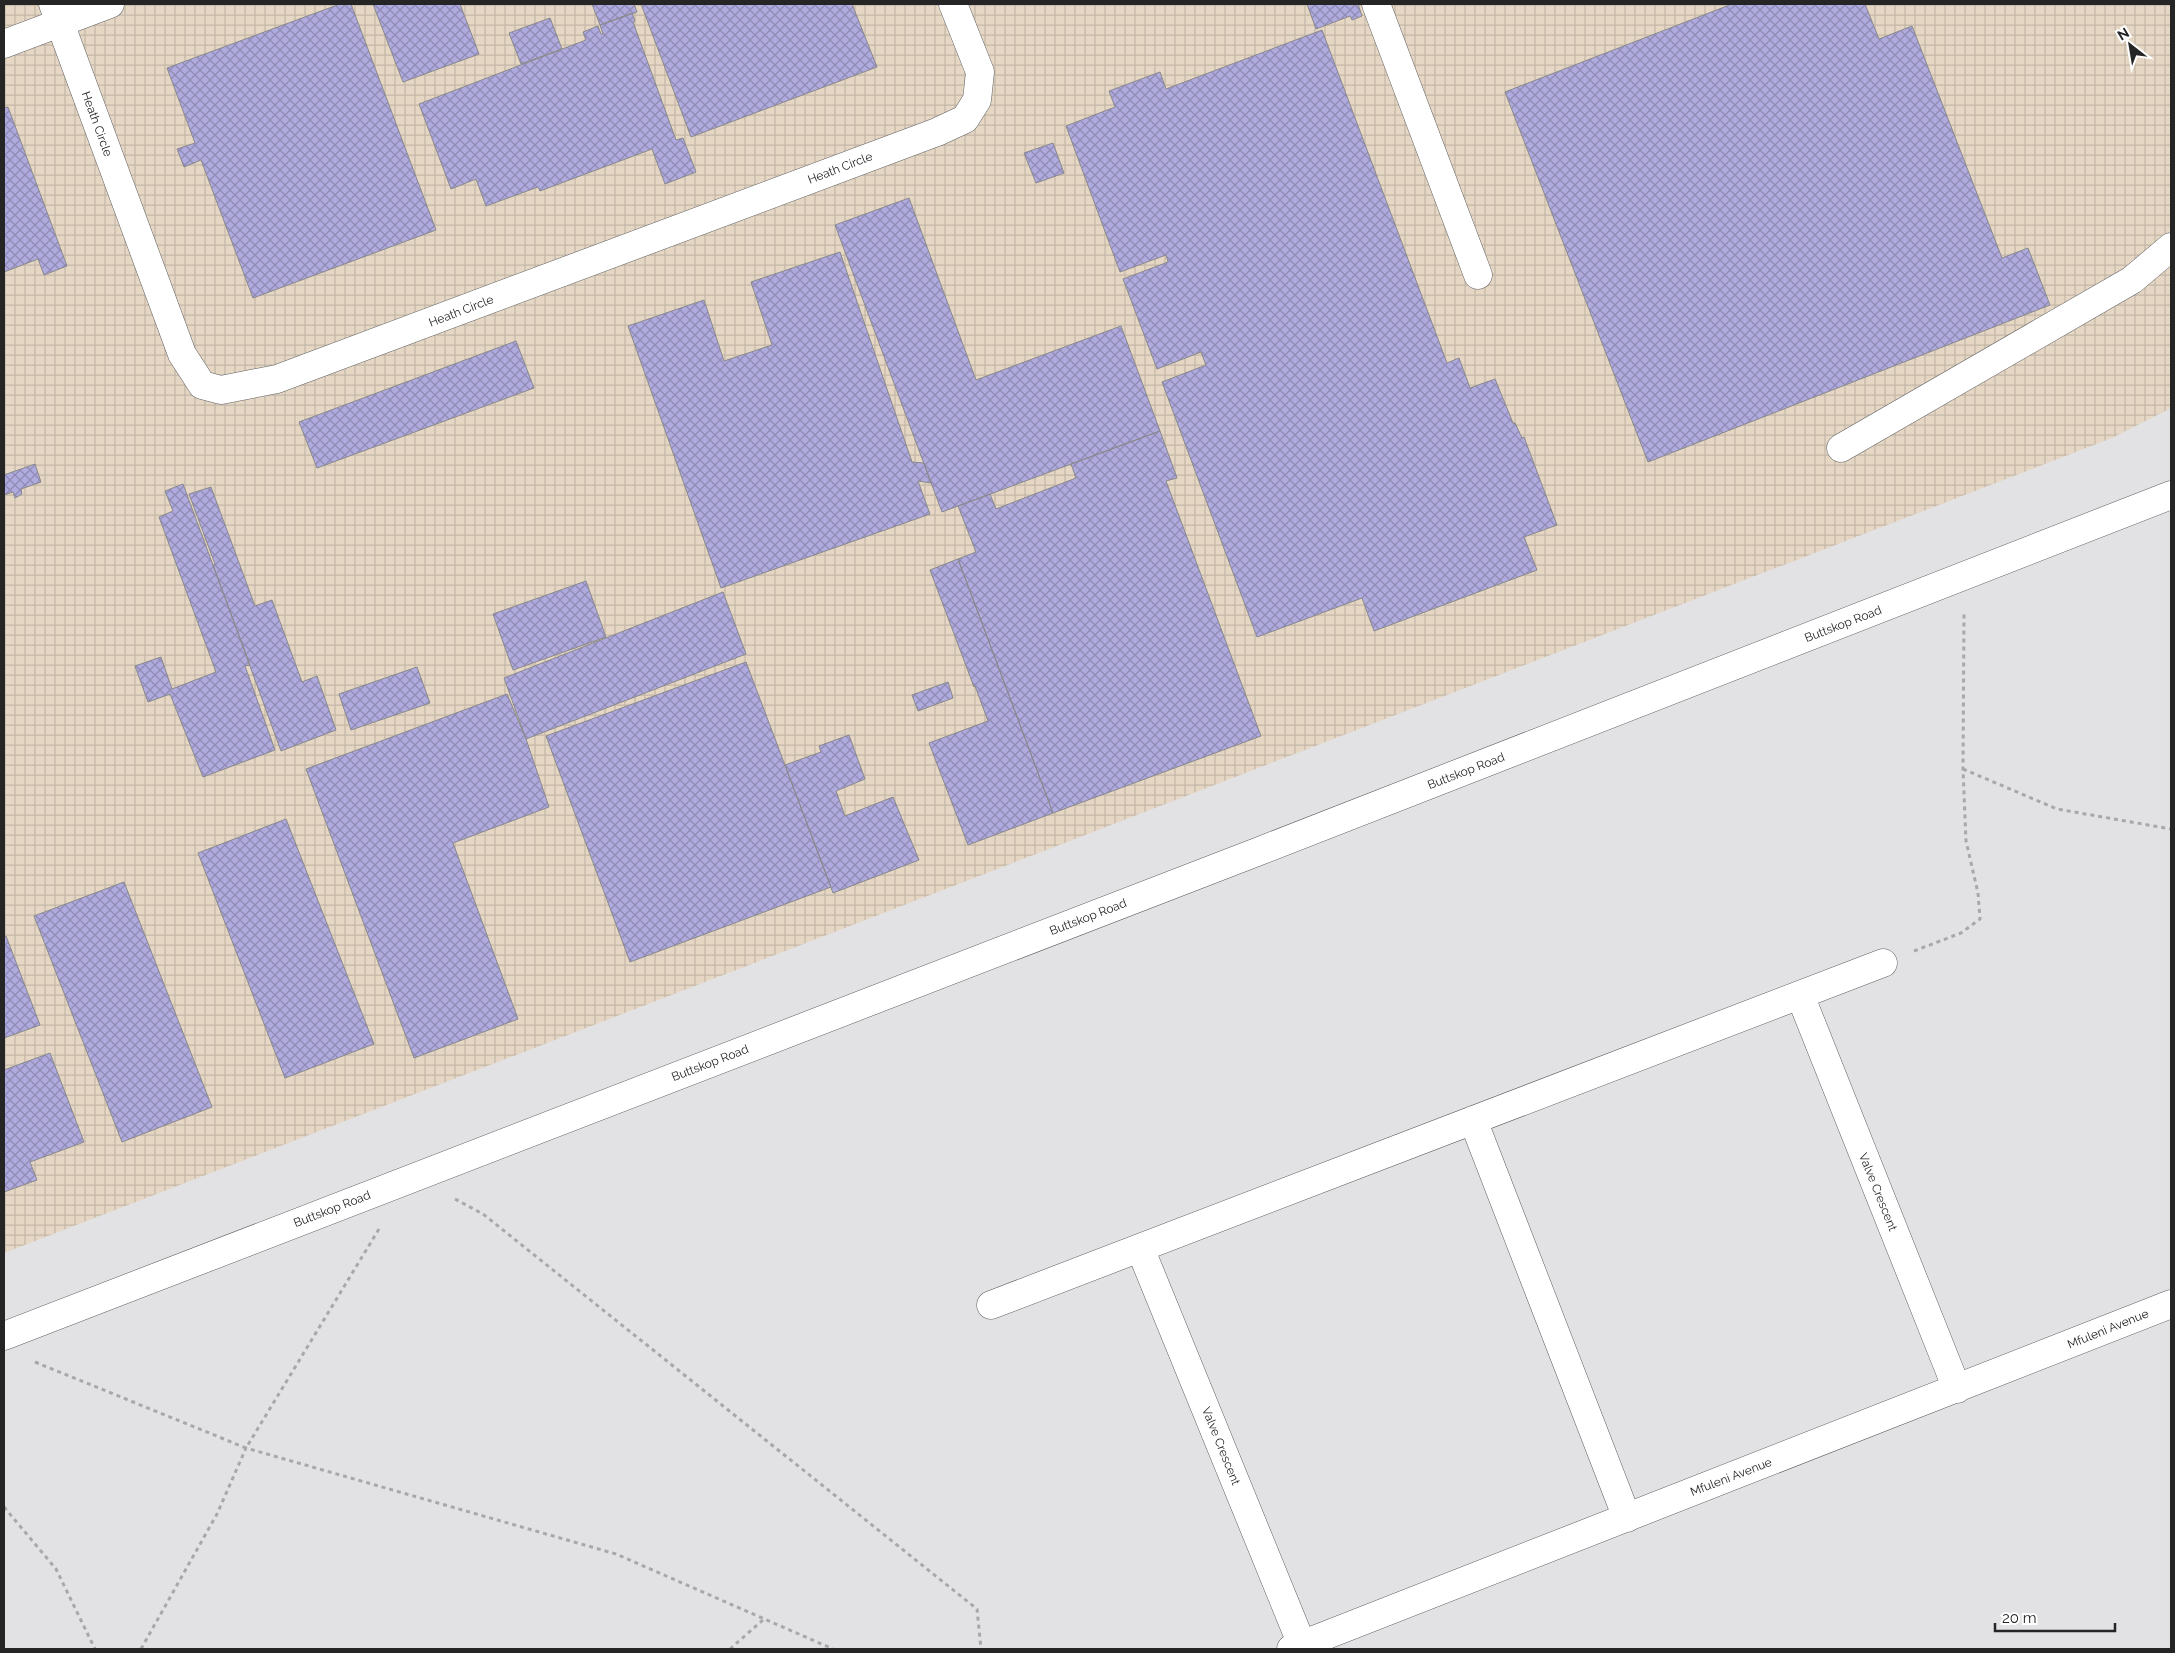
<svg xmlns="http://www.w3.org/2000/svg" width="2175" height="1653" viewBox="0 0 2175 1653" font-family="Raleway,sans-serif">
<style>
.industrial{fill:url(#industrial-grid)}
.building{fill:url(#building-cross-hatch);stroke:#89898c}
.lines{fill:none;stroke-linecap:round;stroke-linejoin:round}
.minor-casing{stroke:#5f6062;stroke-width:29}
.path{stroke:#a8a8ab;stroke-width:3;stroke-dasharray:4 4;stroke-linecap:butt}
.minor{stroke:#fff;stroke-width:28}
.labels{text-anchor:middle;stroke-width:4;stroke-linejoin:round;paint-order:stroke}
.street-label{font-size:12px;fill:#252526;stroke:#fff}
</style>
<defs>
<pattern id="industrial-grid" width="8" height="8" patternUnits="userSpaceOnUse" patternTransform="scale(1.25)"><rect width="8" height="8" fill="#e6d6c4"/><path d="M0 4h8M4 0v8" fill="none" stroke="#c5b8a8"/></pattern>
<pattern id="building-cross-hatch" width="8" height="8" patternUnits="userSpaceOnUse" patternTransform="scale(1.25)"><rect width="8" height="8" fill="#b0abde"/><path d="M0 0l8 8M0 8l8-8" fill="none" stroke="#8f8bb4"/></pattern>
</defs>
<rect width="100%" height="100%" fill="#e2e2e5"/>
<path class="industrial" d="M 4,4 L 2171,4 L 2171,408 L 2112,438 L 4,1253 Z"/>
<path class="building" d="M 340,4 L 351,4 L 436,230 L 253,298 L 201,160 L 184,167 L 177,149 L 195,143 L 167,68 Z
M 373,4 L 460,4 L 479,54 L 403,82 Z
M 592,4 L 634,4 L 637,12 L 600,25 Z
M 641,4 L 852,4 L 877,67 L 691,137 Z
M 1307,4 L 1358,4 L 1362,16 L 1352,20 L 1350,16 L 1316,29 Z
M 1732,4 L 1865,4 L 1879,39 L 1912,26 L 2002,258 L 2028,248 L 2050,305 L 1648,462 L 1505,92 Z
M 632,13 L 635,21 L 633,22 L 676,140 L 683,138 L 696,172 L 665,184 L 652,149 L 540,191 L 538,187 L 486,206 L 476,179 L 451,189 L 419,104 L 586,40 L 583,32 L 598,26 L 601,34 L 603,34 L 600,25 Z
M 550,18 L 562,49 L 521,64 L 509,33 Z
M 1322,30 L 1447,363 L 1459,358 L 1470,388 L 1495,379 L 1513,423 L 1515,423 L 1522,438 L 1524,437 L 1557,525 L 1524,537 L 1537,570 L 1374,631 L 1362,598 L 1257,637 L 1162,382 L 1206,365 L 1201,352 L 1157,369 L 1123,279 L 1168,262 L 1166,255 L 1120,272 L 1066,126 L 1115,107 L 1109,91 L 1160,72 L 1166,89 Z
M 8,107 L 67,266 L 44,275 L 38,259 L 4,272 L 4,108 Z
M 1053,143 L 1064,173 L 1036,183 L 1024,153 Z
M 909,198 L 976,380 L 1121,326 L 1160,431 L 942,512 L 835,225 Z
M 840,252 L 912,462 L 924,463 L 931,483 L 918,481 L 930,514 L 721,588 L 628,326 L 704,300 L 724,361 L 772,345 L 751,282 Z
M 516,341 L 534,388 L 317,468 L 299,422 Z
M 1160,431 L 1177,478 L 1166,481 L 1261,736 L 1053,813 L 958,559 L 976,552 L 958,506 L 990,494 L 996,509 L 1076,478 L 1071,464 Z
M 35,464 L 41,482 L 21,489 L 22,494 L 15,498 L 13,492 L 4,495 L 4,475 Z
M 183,484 L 250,665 L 245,666 L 275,750 L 203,777 L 170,694 L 148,702 L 135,666 L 161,657 L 172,689 L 216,672 L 159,517 L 173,511 L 165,491 Z
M 211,487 L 255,606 L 272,600 L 302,682 L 317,676 L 336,730 L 281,751 L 213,565 L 215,564 L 189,494 Z
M 958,559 L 1053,813 L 968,845 L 929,743 L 988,721 L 975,686 L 974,687 L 930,570 Z
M 586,581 L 606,637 L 513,670 L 493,614 Z
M 723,592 L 746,654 L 526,739 L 504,678 Z
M 746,662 L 831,887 L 630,962 L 546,736 Z
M 417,667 L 430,703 L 351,730 L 339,694 Z
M 948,682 L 953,698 L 918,711 L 912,695 Z
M 507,694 L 526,739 L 549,807 L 453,843 L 518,1019 L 414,1058 L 306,769 Z
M 849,735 L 865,779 L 836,791 L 845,816 L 893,797 L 919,860 L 833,893 L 785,765 L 821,752 L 819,746 Z
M 286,819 L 374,1044 L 285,1078 L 198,853 Z
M 124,882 L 212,1107 L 122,1142 L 34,916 Z
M 6,936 L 40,1025 L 4,1038 L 4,937 Z
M 50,1053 L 84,1142 L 30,1162 L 37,1180 L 4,1192 L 4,1070 Z"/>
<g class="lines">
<g class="minor-casing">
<path id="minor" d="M 53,4 L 182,354 L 202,385 L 221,390 L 277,379 L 937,132 L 965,119 L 977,100 L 980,72 L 953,4
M 1376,4 L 1478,275
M 4,44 L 110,4
M 1841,448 L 2132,280 L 2171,247
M 1800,995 L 1957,1389
M 1473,1120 L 1627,1518
M 1140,1248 L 1302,1645
M 991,1305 L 1883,963
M 4,1336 L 1257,852 L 2171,495
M 1291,1649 L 2171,1304"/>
</g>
<path class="path" d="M 1963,769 L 2057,809 L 2171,829
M 1914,951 L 1961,933 L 1980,919 L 1978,893 L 1966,841 L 1963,769 L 1964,613
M 455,1199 L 483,1214 L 977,1609 L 981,1649
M 35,1362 L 246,1448 L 379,1229
M 4,1507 L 56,1569 L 95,1649
M 141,1649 L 217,1514 L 246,1448 L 616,1554 L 833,1649
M 730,1649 L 764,1619"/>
<use href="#minor" class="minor"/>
</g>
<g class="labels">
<g class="street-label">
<text transform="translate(97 124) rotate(70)" y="4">Heath Circle</text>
<text transform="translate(840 168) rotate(-21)" y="4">Heath Circle</text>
<text transform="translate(461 311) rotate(-21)" y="4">Heath Circle</text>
<text transform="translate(1843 624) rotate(-21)" y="4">Buttskop Road</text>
<text transform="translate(1466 771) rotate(-21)" y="4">Buttskop Road</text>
<text transform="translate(1088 917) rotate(-21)" y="4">Buttskop Road</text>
<text transform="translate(710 1063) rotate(-21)" y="4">Buttskop Road</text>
<text transform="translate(1878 1192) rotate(68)" y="4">Valve Crescent</text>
<text transform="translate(332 1209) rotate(-21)" y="4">Buttskop Road</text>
<text transform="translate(2108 1329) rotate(-22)" y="4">Mfuleni Avenue</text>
<text transform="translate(1221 1446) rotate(68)" y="4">Valve Crescent</text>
<text transform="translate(1731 1477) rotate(-21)" y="4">Mfuleni Avenue</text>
</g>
</g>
<rect width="2175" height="1653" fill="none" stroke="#252526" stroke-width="10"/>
<g transform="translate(2130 45) rotate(329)" stroke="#ffffff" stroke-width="4" paint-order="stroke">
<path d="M0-4L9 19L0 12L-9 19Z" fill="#252526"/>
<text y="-8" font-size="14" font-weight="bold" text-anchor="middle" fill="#252526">N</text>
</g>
<path d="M1995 1623v8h120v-8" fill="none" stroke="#252526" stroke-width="2.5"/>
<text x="2002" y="1623" font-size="15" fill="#252526" stroke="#ffffff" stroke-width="4" paint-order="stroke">20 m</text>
</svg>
